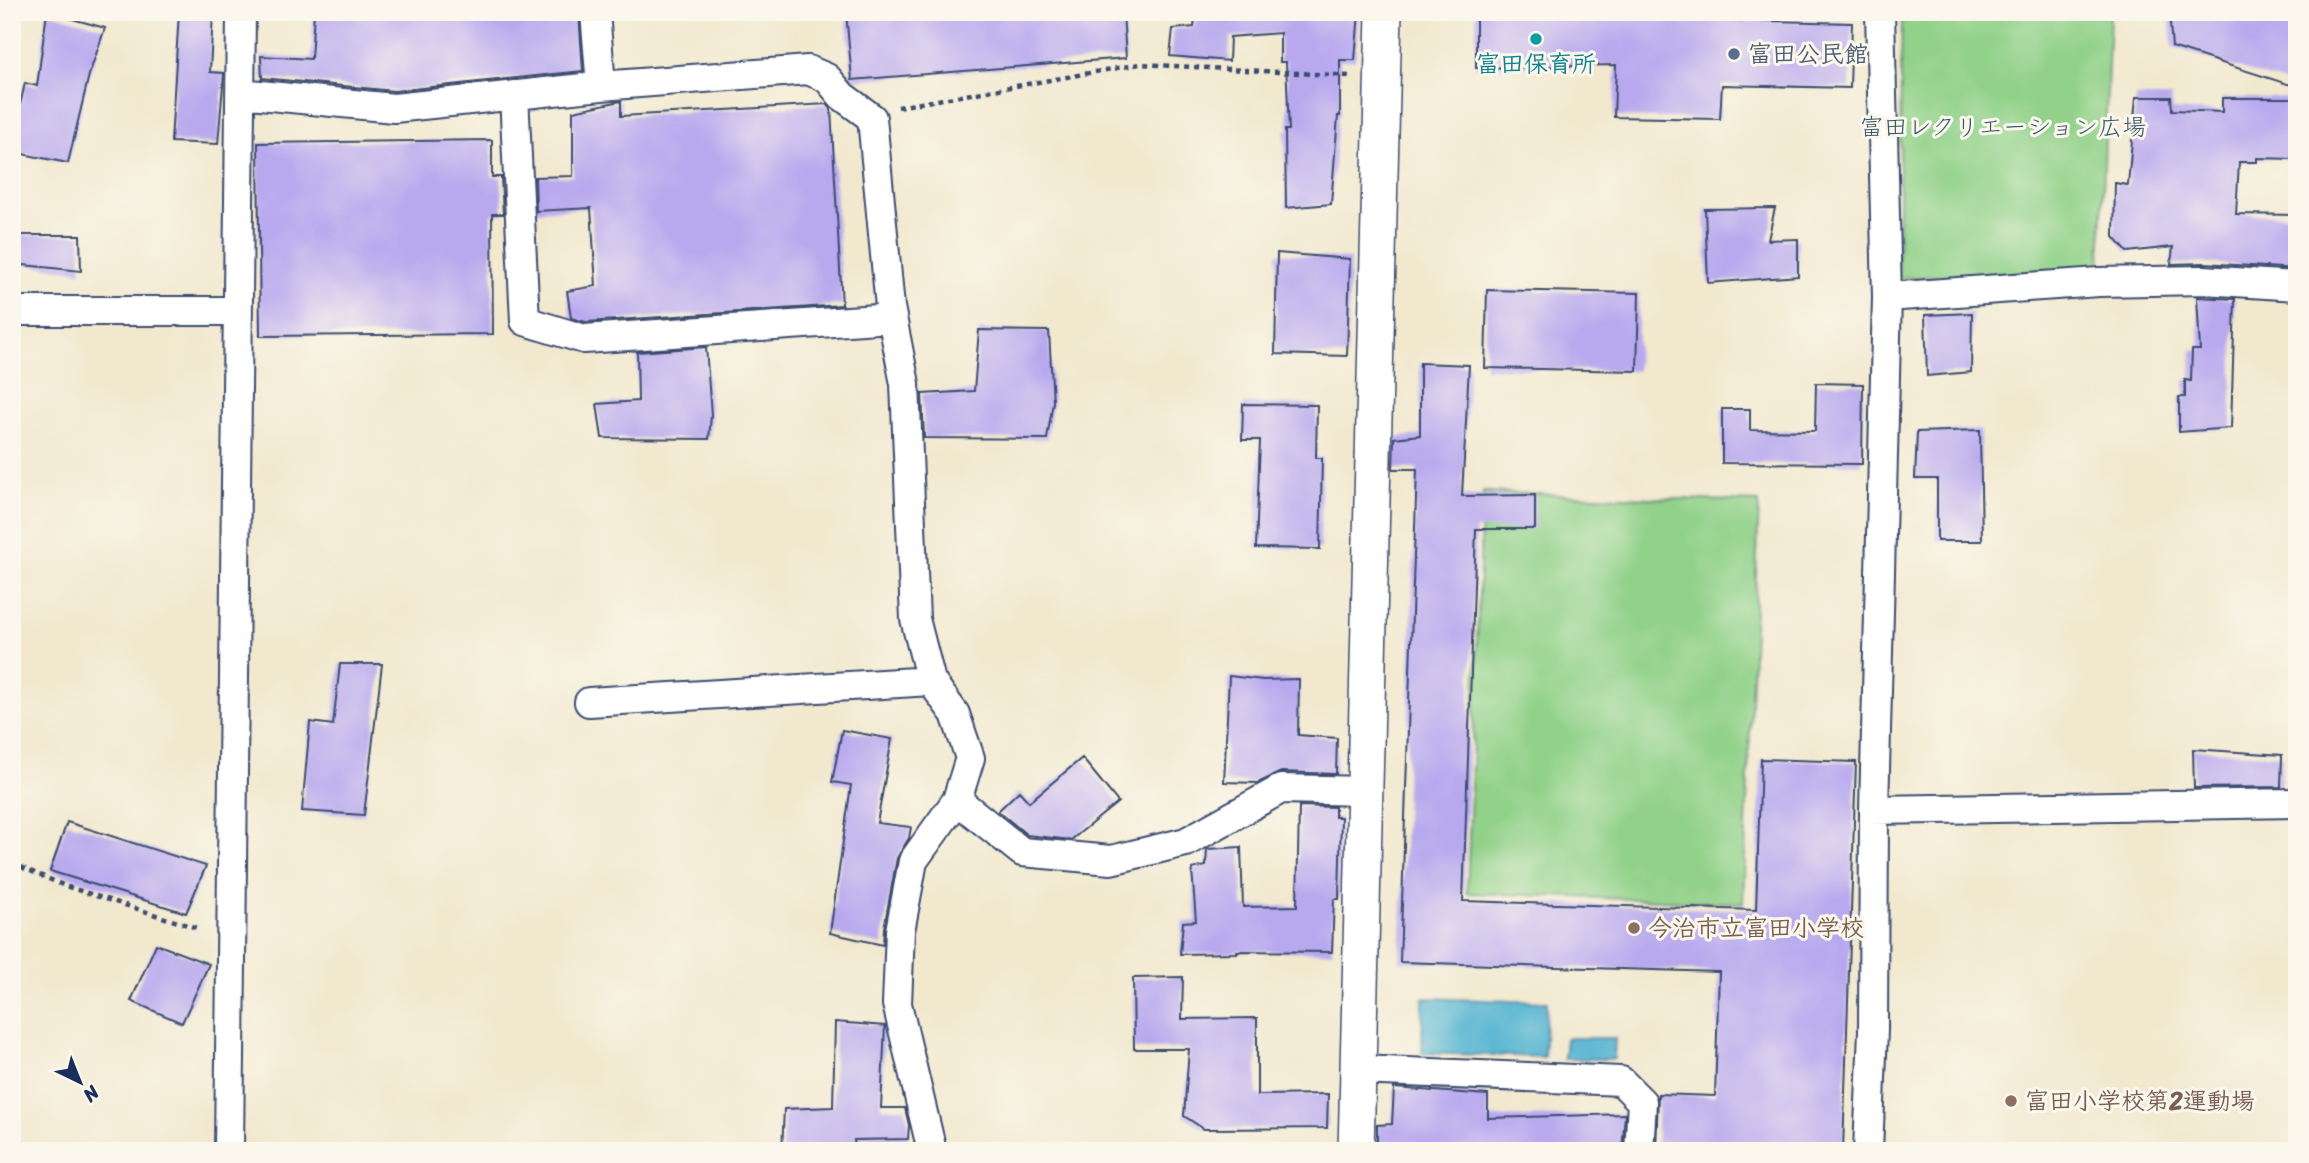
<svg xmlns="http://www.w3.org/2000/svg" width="2309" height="1163" viewBox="0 0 2309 1163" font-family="Sriracha,'Klee One',sans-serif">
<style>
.green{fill:#91d189;stroke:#568074;stroke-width:2}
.water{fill:#53b4d1;stroke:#377298;stroke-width:2}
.building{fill:#b8a9ee}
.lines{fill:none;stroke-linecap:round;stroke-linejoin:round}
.minor-casing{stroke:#3b4b6f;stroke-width:32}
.tertiary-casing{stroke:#3b4b6f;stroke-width:38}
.path{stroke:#3b4b6f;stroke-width:4.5;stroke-dasharray:5 5;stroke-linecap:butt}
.minor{stroke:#fff;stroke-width:28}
.tertiary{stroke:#fff;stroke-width:35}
.culture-dot{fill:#0f9aa8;stroke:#fbf7ec;stroke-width:2.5}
.service-dot{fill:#5c6f8a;stroke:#fbf7ec;stroke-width:2.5}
.education-dot{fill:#8d6e63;stroke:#fbf7ec;stroke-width:2.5}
.labels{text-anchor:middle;stroke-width:6;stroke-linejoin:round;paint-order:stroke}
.service-label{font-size:24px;font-weight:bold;fill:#4e5e75;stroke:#fbf7ec;text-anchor:start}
.culture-label{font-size:24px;font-weight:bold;fill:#0d838f;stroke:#fbf7ec}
.park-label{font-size:24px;fill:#385869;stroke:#fbf7ec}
.education-label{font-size:24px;font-weight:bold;fill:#785e54;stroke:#fbf7ec;text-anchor:start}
</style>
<rect width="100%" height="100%" fill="#fbf7ec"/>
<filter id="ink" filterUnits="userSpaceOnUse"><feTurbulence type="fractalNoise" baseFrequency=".0143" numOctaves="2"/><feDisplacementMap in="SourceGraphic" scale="14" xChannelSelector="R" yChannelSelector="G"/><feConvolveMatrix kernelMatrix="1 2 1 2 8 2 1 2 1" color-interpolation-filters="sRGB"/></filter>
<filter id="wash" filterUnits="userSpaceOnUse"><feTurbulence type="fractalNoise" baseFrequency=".00686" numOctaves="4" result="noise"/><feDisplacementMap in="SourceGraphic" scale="28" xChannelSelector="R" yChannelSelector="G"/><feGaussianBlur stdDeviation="1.57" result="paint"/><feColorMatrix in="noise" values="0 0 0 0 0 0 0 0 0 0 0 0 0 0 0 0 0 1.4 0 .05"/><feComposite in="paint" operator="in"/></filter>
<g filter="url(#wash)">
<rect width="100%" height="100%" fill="#f1e8ce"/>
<path class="green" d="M 1902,12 L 2110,12 L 2100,269 L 1898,278 Z
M 1483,492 L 1759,502 L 1743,903 L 1467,893 Z"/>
<path class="water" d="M 1423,998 L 1547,1002 L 1544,1057 L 1422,1053 Z
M 1566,1038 L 1615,1038 L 1614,1059 L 1564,1059 Z"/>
<g id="blocks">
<path class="building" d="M 47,12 L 105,28 L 89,75 L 68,163 L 12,152 L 12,140 L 25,83 L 37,86 Z
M 179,12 L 213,12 L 210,72 L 224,73 L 218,144 L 171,142 Z
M 314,12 L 579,12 L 583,71 L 394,91 L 262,78 L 261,56 L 311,59 Z
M 846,12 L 1123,12 L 1126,58 L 852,80 Z
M 1196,12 L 1359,12 L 1355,60 L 1340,60 L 1340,116 L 1338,116 L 1331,204 L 1286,208 L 1285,130 L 1289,130 L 1286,62 L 1280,62 L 1280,33 L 1230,37 L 1229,61 L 1170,56 L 1173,29 L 1194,27 Z
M 1476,12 L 1596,12 L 1596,17 L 1852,23 L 1850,88 L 1722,85 L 1720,119 L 1614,117 L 1616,65 L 1476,68 Z
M 2169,12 L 2297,12 L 2297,87 L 2172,47 Z
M 2136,97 L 2171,97 L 2172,110 L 2222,112 L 2222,98 L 2297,98 L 2297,159 L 2257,158 L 2257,162 L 2239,162 L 2236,214 L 2297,215 L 2297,269 L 2205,263 L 2171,264 L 2173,247 L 2127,252 L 2114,237 L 2115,183 L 2128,185 Z
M 621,101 L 621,116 L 827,104 L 831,109 L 842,305 L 586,322 L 571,318 L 567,291 L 596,286 L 591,208 L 536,211 L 535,177 L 573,176 L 573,111 Z
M 492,140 L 492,177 L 501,177 L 503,214 L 492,214 L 493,334 L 260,336 L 258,143 Z
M 1775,208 L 1768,240 L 1798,239 L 1798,276 L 1708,283 L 1705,209 Z
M 14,235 L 80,235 L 81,271 L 14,264 Z
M 1277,253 L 1350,259 L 1347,356 L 1275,354 Z
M 1487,290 L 1639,293 L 1637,371 L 1485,368 Z
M 2197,297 L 2235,299 L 2231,428 L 2179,432 L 2179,397 L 2185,397 L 2185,380 L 2191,381 L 2192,350 L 2200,350 Z
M 1972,313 L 1971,372 L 1927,376 L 1925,315 Z
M 979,330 L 1049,331 L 1053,402 L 1047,439 L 924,438 L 922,394 L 974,391 Z
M 706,347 L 711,415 L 709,439 L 602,438 L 597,404 L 638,401 L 637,352 Z
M 1420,363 L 1469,365 L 1462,496 L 1535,495 L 1535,529 L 1476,529 L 1463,901 L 1756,910 L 1761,759 L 1856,762 L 1843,1151 L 1656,1151 L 1658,1094 L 1715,1096 L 1719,972 L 1400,962 L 1417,469 L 1393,469 L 1394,438 L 1420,435 Z
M 1816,383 L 1863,384 L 1862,464 L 1722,463 L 1722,409 L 1750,409 L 1750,430 L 1815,431 Z
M 1243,404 L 1317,405 L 1316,458 L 1322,458 L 1320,549 L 1256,548 L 1260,440 L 1242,440 Z
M 1980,430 L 1982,541 L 1937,541 L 1937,479 L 1915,479 L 1917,432 Z
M 340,664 L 382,664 L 364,815 L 302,811 L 310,722 L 333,725 Z
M 1229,676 L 1263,680 L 1299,679 L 1298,735 L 1337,738 L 1336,774 L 1281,772 L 1258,783 L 1224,782 Z
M 842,730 L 892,739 L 877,823 L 911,827 L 909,838 L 897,858 L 884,928 L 883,945 L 830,933 L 851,785 L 832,782 Z
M 2193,749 L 2282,755 L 2281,787 L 2194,788 Z
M 1082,758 L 1118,802 L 1071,840 L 1027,835 L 998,811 L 1019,791 L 1029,802 Z
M 1299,806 L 1335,807 L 1335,817 L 1341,817 L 1339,899 L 1334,899 L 1332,952 L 1237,951 L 1237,953 L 1180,954 L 1183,922 L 1196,921 L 1192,869 L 1206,866 L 1207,849 L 1241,847 L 1243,907 L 1297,906 Z
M 67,822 L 206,866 L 186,913 L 50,871 Z
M 156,944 L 209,964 L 182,1023 L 131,1001 Z
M 1183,977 L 1182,1019 L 1257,1018 L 1257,1095 L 1328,1094 L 1327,1128 L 1204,1129 L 1184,1116 L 1189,1049 L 1134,1049 L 1133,978 Z
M 835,1022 L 885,1026 L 881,1108 L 905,1108 L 909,1125 L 908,1139 L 854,1140 L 855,1151 L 782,1151 L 784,1109 L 833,1107 Z
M 1394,1088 L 1488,1095 L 1488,1118 L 1625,1114 L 1622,1151 L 1377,1151 L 1377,1125 L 1392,1124 Z"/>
</g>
</g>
<g filter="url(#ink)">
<use href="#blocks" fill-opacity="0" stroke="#3b4b6f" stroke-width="2"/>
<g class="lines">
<g class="minor-casing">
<path id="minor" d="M 595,12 L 601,86
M 240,93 L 394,108 L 601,86 L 808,70 L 827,78 L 842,96 L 872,118 L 890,307 L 905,384 L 915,619 L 931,681 L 955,714 L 970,758 L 957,800 L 913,861 L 900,931 L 897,1004 L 932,1151
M 514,95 L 525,321 L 584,339 L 892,318
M 1887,297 L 2099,282 L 2204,280 L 2297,286
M 12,311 L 238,311
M 589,702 L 931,681
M 957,800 L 1022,852 L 1111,860 L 1186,842 L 1281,789 L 1365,791
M 1874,810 L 2297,803
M 1358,1070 L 1621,1081 L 1642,1102 L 1639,1151
M 229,1151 L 241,12
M 1868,1151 L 1873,1030 L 1874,810 L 1887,297 L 1880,12"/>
</g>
<g class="tertiary-casing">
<path id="tertiary" d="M 1356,1151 L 1384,12"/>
</g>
<path class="path" d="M 898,107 L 1140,64 L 1350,76
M 12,863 L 65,886 L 200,929"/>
<use href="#minor" class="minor"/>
<use href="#tertiary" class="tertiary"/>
</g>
</g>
<circle class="culture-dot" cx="1536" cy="39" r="7"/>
<circle class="service-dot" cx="1734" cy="54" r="7"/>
<g class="education-dot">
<circle cx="1634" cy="928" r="7"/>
<circle cx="2011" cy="1101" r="7"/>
</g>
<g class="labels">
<g class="service-label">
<text x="1748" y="62">富田公民館</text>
</g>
<g class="culture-label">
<text x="1536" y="72">富田保育所</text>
</g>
<g class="park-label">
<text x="2003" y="135">富田レクリエーション広場</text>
</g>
<g class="education-label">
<text x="1648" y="936">今治市立富田小学校</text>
<text x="2025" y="1109">富田小学校第2運動場</text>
</g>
</g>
<rect width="2309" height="1163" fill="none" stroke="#fbf7ec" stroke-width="42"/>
<g transform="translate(80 1082) rotate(137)" stroke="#fbf7ec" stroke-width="5" paint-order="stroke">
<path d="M0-5L12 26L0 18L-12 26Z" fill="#1b2f5e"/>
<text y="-10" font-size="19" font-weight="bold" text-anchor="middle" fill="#1b2f5e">N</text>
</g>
</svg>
